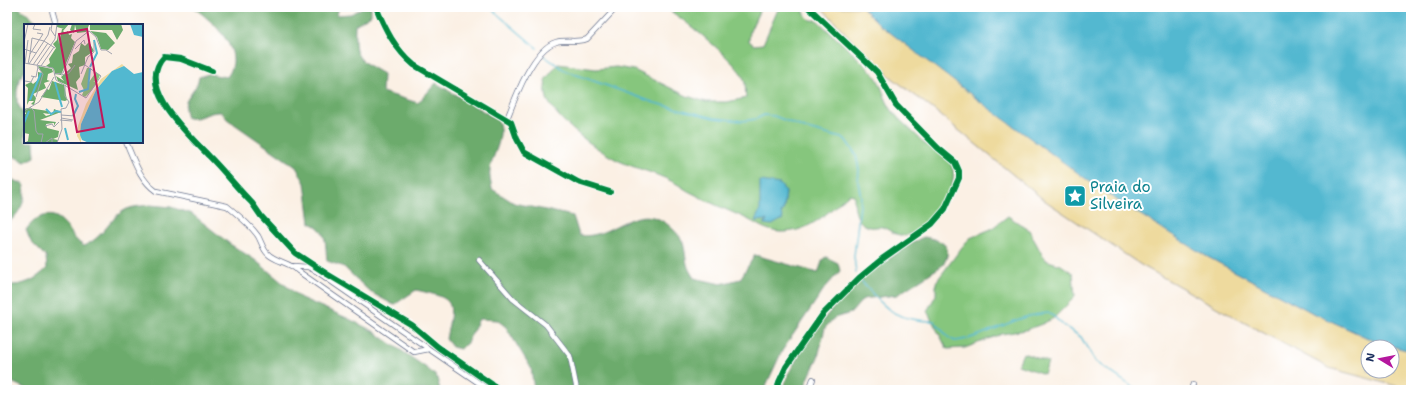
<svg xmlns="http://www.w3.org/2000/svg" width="1418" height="397" viewBox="0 0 1418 397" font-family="'Shantell Sans',sans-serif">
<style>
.green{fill:#86c67d;stroke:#507a6e;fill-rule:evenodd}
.forest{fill:#6cab6c;stroke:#446d65}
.sand{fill:#eeda9e;stroke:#84847e;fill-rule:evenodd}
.water{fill:#52b8d0;stroke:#367497}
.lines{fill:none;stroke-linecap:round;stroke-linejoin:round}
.stream{stroke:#52b8d0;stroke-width:1.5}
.minor-casing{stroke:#69738d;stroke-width:6}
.minor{stroke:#fff;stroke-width:4.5}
.cycleway-casing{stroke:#fff;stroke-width:8}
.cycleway{stroke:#00873e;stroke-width:6}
.labels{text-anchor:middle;stroke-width:4;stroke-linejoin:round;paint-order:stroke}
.culture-label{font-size:15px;fill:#0d838f;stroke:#fff;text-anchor:start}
.inset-river{fill:none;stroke:#52b8d0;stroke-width:2}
.inset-road{fill:none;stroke:#a1a3ae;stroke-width:1}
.view{fill:#c2185b;fill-opacity:0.15;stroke:#c2185b;stroke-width:2}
.inset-edge{fill:none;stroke:#1b2f5e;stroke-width:2}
</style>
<rect width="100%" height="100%" fill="#fff"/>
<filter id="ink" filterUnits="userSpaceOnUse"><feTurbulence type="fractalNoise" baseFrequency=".025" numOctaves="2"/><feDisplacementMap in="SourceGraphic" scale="8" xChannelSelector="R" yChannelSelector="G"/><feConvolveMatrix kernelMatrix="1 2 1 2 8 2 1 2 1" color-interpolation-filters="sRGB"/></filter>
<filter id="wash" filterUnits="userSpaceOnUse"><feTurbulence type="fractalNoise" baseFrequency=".012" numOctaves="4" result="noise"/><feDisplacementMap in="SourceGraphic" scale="16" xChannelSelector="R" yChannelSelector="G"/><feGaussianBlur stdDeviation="0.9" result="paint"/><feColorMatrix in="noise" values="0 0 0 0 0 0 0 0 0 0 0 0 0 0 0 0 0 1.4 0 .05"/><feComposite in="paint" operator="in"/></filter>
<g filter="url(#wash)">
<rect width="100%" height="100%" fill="#fbf0e4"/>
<path class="green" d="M 664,7 L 761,7 L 750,31 L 749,41 L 754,45 L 763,44 L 779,7 L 802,7 C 805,14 807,22 817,20 C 835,38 856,55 874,74 C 882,84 884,99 891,109 C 899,121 912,130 921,140 C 930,149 951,157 953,170 C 958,192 928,231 907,235 C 896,237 891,230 882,227 C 878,226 873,228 870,227 C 855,224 854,207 854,195 L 849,194 C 828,212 810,233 780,232 C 765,231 756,223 743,217 C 727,210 710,203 694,194 C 686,191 680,185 673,182 C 656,173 637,169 619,161 C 595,149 561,124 548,101 C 545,95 546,86 545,80 L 558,64 L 596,69 L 616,67 L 634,70 L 687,96 L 706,102 L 727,102 L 746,98 C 745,92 746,85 744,79 C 739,63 680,16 664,7 ZM 786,192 L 784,208 L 781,214 L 756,221 L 760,210 Z
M 1008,216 L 1029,230 L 1045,260 L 1061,265 L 1073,273 L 1075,297 L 1054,318 L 1042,324 L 1026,330 L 1002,334 L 965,348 L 947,349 L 927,311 L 936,295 L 936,282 L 962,247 L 970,238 L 991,229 Z
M 1023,353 L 1048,362 L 1044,374 L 1018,365 Z"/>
<path class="forest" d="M 7,7 L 18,7 L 41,25 L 25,25 L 25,70 L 19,80 L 17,91 L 17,102 L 25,118 L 25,142 L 34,142 L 35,157 L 25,162 L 7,153 Z
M 193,7 L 339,7 L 337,15 L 351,14 L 363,7 L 371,7 L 371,15 L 355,25 C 354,58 356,58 383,74 L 382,92 L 418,103 L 436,83 L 498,120 C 505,139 493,152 490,170 C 489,176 491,183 492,189 L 514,203 L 573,216 L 579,235 C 615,242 641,188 680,237 C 685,243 685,256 687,264 C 688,269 691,273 694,278 L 721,284 L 740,279 L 755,255 L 818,273 L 823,259 L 826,257 L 838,263 L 840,271 L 824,289 L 782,351 L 764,390 L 534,390 L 531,368 L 506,327 L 497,320 L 479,319 L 467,343 L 460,349 L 452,347 L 446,339 C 454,300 456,299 416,290 L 394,305 L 370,292 L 344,267 L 327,261 C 325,244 328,230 310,223 L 305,183 L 296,167 L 227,119 L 222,112 C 207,111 201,120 187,118 C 179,98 196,95 199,77 L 208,74 L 227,77 C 247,51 213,22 193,7 Z
M 13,180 L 24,184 C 27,201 20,213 7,224 L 7,184 Z
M 150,205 L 171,207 L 192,214 L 230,244 L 255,260 L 301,298 L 347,318 L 373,331 L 428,369 L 437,377 L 440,390 L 29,390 L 7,380 L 9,309 L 7,285 C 23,286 36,280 47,268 L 46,257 L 31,242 L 26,230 C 34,218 49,209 62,221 C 72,230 70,237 84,246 C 106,236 110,216 127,209 C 134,206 143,206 150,205 Z
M 924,237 C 941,240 955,245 943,265 L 897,295 L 863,299 L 851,313 L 834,318 L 825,328 L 818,357 L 803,390 L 782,390 C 794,354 834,301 864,277 C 881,263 901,251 919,239 Z"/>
<path class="sand" d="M 821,7 L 862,7 L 879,24 L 1048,150 L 1206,256 L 1311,312 L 1379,343 L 1411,351 L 1411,390 L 1329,368 L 1234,317 L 1141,265 L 1044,200 L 934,110 L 887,74 L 880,65 L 853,41 ZM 1368,347 L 1392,347 L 1392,371 L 1368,371 Z"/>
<path class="water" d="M 862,7 L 1411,7 L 1411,351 L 1379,343 L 1311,312 L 1206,256 L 1104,192 L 986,106 L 879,24 Z
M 760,181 L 780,184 L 786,192 L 784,208 L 781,214 L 783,219 L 772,225 L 764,224 L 767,220 L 755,221 L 760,210 Z"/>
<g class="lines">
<path class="stream" d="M 489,7 L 537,48
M 544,56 L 566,71 L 655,103 L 714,118 L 742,121 L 756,119 L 764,115 L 774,116 L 807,129 L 845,139 L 856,155 L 859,170 L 858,182 L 861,197 L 854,256 L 856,273
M 861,281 C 887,309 893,321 934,321 L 949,338 L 955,341 C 988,337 1016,314 1050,313 L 1064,326 L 1081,337 L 1096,362 L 1137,390"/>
</g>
</g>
<g filter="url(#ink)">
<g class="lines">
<g class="minor-casing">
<path id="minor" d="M 51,7 L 56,25
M 376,7 C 385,29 395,49 414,65 L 511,122 L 517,139 L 524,152 L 578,182 L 610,192
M 212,71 L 181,59 L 164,57 C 135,87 189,135 209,156 C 224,171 237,188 252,203 L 261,216 L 295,253 L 327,274 L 412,325 L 438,347 L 500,390
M 507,119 C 515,98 533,49 556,42 C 566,39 577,43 587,39 L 617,7
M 126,142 C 134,160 140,180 156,191 L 227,206 C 237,214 251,226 258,236 C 261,241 263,249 267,253 C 275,262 290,262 298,271 L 414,352 L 429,349 L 489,390
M 479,260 L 513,299 L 546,325 L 570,356 L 577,390
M 294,266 L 308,267 L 316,271 L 429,349
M 777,390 L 779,382 L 786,367 L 823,314 L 859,278 L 882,259 L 932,224 L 945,209 L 959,178 L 959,171 L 955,162 L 938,148 L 896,105 L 877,72 L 808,7
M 809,390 L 813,379
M 1191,390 L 1193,384"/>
</g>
<use href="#minor" class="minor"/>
<g class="cycleway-casing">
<path id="cycleway" d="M 376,7 C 385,29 395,49 414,65 L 511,122 L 517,139 L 524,152 L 578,182 L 610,192
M 212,71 L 181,59 L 164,57 C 135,87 189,135 209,156 C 224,171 237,188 252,203 L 261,216 L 295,253 L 327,274 L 412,325 L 438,347 L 500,390
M 777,390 L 779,382 L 786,367 L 823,314 L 859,278 L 882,259 L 932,224 L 945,209 L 959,178 L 959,171 L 955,162 L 938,148 L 896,105 L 877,72 L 808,7"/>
</g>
<use href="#cycleway" class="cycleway"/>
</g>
</g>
<defs>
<g id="sight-square" transform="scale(1.15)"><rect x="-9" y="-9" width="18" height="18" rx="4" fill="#0f9aa8" stroke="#fff"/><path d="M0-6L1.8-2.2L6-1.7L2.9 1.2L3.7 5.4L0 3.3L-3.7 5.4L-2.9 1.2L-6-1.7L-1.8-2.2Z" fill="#fff"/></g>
</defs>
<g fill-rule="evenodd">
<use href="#sight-square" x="1075" y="196"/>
</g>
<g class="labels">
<g class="culture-label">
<text x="1090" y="192">Praia do<tspan x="1090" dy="17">Silveira</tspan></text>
</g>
</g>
<g transform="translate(24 24)">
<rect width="119" height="119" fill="#fbf0e4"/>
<path d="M 63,44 L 65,44 L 65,58 L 72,48 L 76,51 L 73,58 L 69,57 L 73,59 L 68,66 L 61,73 L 58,71 L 60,66 L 57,60 Z" fill="#86c67d"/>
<path d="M 33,0 L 45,0 L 39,7 L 41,9 L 44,7 L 45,11 L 48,10 L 47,14 L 51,18 L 37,51 L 31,50 L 30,45 L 22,42 L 26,39 L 25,35 L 32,24 L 29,20 L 33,16 L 34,10 L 35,20 L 38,5 L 40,5 L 33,3 ZM 48,0 L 65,0 L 65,1 L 62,8 L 53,9 L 51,1 L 50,9 L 46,6 ZM 66,0 L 97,0 L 99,6 L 93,16 L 88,6 L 66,6 ZM 66,7 L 82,9 L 91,19 L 84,26 L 77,25 L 73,13 ZM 65,18 L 70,27 L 61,33 L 61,41 L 55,43 L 56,53 L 52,58 L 54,66 L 34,57 L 32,52 L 40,57 L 37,53 L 47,44 L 44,40 L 48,39 L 49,31 L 55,27 L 57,19 L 61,22 ZM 14,42 L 28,45 L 29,48 L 24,50 L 23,56 L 26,57 L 20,59 L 22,64 L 9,70 L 12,74 L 10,81 L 7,80 L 10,77 L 5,77 L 3,81 L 4,64 L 1,61 L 7,58 L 9,60 L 14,56 L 14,48 L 18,49 ZM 28,57 L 40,61 L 43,76 L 41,77 L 17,73 L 23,65 L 25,66 ZM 4,84 L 24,87 L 25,90 L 19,89 L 22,92 L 29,90 L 30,85 L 37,88 L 16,96 L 32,98 L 30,102 L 30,99 L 22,100 L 23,104 L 35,107 L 34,113 L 29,115 L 34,116 L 33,119 L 0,119 L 4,117 L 5,110 L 0,109 L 0,112 L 0,90 L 2,90 L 0,85 Z" fill="#6cab6c"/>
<path d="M 98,40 L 100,42 L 88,47 L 72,66 L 57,100 L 57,119 L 53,112 L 54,102 L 62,80 L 77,55 Z" fill="#eeda9e"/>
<path d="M 106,0 L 119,0 L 119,13 L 110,11 ZM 100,42 L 110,50 L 119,48 L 119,119 L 65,119 L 58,116 L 56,111 L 57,100 L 72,66 L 88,47 Z" fill="#52b8d0"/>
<path class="inset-river" d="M 66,43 L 73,29 L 70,16M 31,58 L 38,83M 55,68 L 64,65 L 66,44M 6,76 L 17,49M 22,85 L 27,90 L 32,87 L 37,88M 49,92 L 54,82 L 51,75 L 52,70M 0,99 L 5,87M 41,104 L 44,116"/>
<path class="inset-road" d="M 11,0 L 9,5 L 17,6M 28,0 L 27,6 L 31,12M 0,18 L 4,0M 0,25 L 12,29M 51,25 L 60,16 L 61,20M 6,30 L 8,14 L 20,17 L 31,24M 0,39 L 29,44 L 32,56 L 62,74 L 77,52 L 61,41M 1,39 L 4,16M 4,40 L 6,30 L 19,10 L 13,9M 5,40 L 24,11 L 26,3M 9,41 L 24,19M 13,41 L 31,15 L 33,0M 17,42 L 30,23M 30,50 L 39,49 L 52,17 L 65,7 L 72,13 L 77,26 L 82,26 L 88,30M 57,50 L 64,33 L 70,28 L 70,18M 37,51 L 45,49 L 51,41M 7,52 L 12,53 L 14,43M 1,57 L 7,58 L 10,52M 12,73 L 19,50 L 13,42M 6,83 L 10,87 L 12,107 L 14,110 L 19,110 L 17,119M 0,87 L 15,78 L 30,53M 37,91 L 51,92M 37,94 L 49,96M 36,96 L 48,97M 21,102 L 28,100 L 30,103 L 35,98M 21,119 L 28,114 L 28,119M 33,119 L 38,105 L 37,85 L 42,84 L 45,78 L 41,72 L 41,61"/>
<path class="view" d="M 63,5 L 80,103 L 53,108 L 35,10 Z"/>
<rect width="119" height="119" class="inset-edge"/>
</g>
<rect width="1418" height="397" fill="none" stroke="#fff" stroke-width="24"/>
<g transform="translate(1380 359) rotate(280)"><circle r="19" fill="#ffffff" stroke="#a4acbf"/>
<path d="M0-3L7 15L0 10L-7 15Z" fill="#b5179e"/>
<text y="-6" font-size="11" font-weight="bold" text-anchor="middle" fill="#1b2f5e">N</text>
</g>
</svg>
